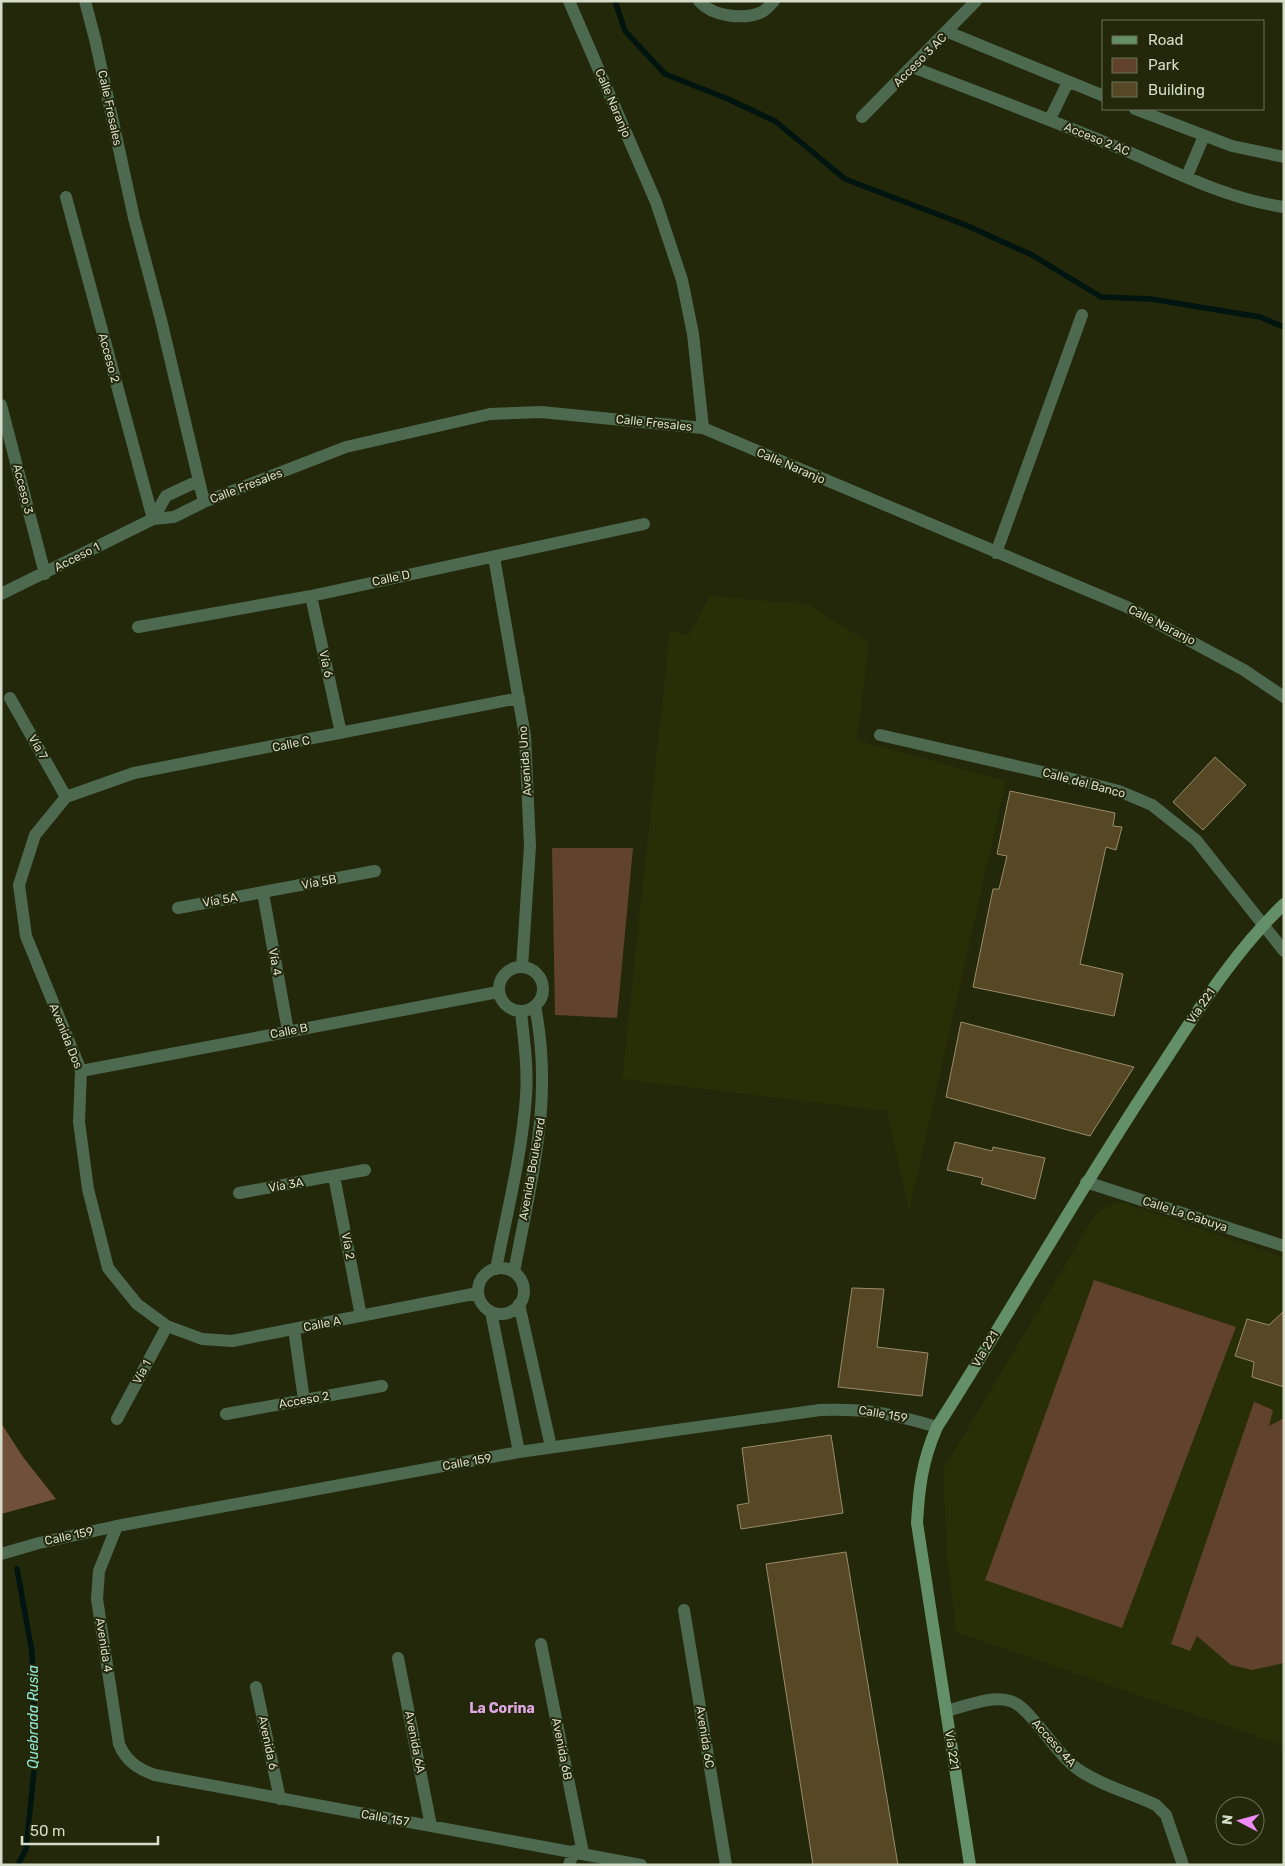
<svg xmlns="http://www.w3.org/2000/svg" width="1285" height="1866" viewBox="0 0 1285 1866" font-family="Rubik,sans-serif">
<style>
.built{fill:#282e06}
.green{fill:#60422d}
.forest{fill:#70503a}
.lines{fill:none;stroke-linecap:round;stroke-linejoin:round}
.stream{stroke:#001410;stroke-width:5.5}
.building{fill:#564825;stroke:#998b6b}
.minor{stroke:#4d6a51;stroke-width:12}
.tertiary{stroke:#4d6a51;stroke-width:12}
.secondary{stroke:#639069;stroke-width:12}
.labels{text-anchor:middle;stroke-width:4;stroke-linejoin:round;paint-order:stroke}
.street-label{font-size:12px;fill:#d7dbca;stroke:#23280a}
.neighbourhood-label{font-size:14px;font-weight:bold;fill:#e0a9e4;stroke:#23280a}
.water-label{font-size:14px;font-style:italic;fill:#92e4d2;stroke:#23280a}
</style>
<rect width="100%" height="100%" fill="#23280a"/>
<path class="built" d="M 710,596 L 808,604 L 869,643 L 857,740 L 1006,781 L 909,1212 L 887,1111 L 622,1079 L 670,629 L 688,636 Z
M 1121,1202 L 1284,1257 L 1284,1746 L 956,1632 L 947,1558 L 943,1470 L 1094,1216 L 1108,1205 Z"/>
<path class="green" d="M 552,848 L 633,848 L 617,1018 L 555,1015 Z
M 1094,1280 L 1236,1327 L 1122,1628 L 985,1580 Z
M 1254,1402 L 1273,1410 L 1269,1426 L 1284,1418 L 1284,1663 L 1252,1670 L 1231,1665 L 1197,1636 L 1190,1651 L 1171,1644 Z"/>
<path class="forest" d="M 1,1423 L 23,1457 L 56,1499 L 1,1514 Z"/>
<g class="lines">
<path class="stream" d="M 615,1 L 625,31 L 665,74 L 728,99 L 775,121 L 845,179 L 968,226 L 1032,255 L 1101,297 L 1151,299 L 1260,317 L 1284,327
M 17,1569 L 32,1652 L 35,1762 L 26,1849 L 18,1865"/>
</g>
<path class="building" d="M 1215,757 L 1246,785 L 1203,830 L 1173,802 Z
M 1010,791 L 1115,813 L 1113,826 L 1122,827 L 1116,850 L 1106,847 L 1080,964 L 1123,974 L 1114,1016 L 973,987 L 993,889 L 999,889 L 1007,856 L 997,854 Z
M 961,1022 L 1134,1067 L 1090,1136 L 946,1097 Z
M 955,1142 L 992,1151 L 993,1147 L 1045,1158 L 1035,1199 L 981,1184 L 983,1178 L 947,1170 Z
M 852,1288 L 884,1289 L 877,1347 L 928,1353 L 922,1396 L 838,1387 Z
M 1284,1311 L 1284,1387 L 1252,1377 L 1254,1362 L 1235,1356 L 1247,1319 L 1269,1325 Z
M 831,1435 L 843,1513 L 741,1529 L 737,1505 L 749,1503 L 742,1448 Z
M 846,1552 L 898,1865 L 813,1865 L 766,1564 Z"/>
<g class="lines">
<path class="minor" d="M 85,1 L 95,39 L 134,218 L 161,320 L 204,502 L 346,447 L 490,414 L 541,412 L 703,428 L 1127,607 L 1244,670 L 1284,697
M 569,1 L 656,202 L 682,280 L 693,334 L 703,428
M 699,1 C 713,17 744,20 762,12 C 766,10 770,5 774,1
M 948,32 L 1104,96
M 912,67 C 983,94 1054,121 1124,150 C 1176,172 1227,199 1284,207
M 1135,109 L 1232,146 L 1284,157
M 862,117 L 976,1
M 1050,119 L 1068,82
M 1187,176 L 1204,136
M 66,197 L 153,519
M 1,405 L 45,574
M 153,519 L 166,496 L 198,481
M 996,553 L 1082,315
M 494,557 L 525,736 L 530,846 L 522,967
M 1,594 L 153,519 L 174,517 L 204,502
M 311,596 L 341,733
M 138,627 L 311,596 L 644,524
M 10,698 L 66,797
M 880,735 L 1064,777 L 1119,791 L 1152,805 L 1196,840 L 1284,951
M 66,797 L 35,835 L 19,885 L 26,936 L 81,1071 L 79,1122 L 88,1189 L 108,1268 L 137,1304 L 167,1326 L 202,1339 L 232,1341 L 478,1293
M 66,797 L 134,773 L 519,698
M 263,893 L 288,1031
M 178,908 L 375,871
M499 989a22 22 0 1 1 44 0a22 22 0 1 1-44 0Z
M 81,1071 L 498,992
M 334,1176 L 361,1316
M 239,1193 L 365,1170
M478 1291a23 23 0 1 1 46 0a23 23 0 1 1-46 0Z
M 496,1269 C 507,1212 522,1154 526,1096 C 528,1068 524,1040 521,1012
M 514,1272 C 531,1181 554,1100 535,1006
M 519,1304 L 551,1447
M 491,1312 L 519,1452
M 294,1329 L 304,1400
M 226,1414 L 382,1386
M 117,1419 L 167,1326
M 117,1526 L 99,1571 L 97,1599 L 119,1744 C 126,1761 138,1769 155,1775 L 641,1865
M 684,1610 L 726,1865
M 541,1644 L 583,1853
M 398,1658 L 431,1826
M 256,1687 L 280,1799
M 946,1711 C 964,1707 991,1695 1010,1701 C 1030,1706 1056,1755 1079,1770 C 1102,1786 1131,1793 1156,1805 L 1166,1815 L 1183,1865
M 569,1865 L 574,1851"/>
<path class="tertiary" d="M 1086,1182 L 1284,1246
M 1,1554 L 39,1543 L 117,1526 L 519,1452 L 820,1410 C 866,1408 893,1414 937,1427"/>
<path class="secondary" d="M 970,1865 L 917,1523 C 919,1488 922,1461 937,1427 C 1013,1308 1082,1185 1161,1067 C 1198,1010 1234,952 1284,904"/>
</g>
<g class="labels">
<g class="street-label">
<text transform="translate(920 60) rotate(-45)" y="4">Acceso 3 AC</text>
<text transform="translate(613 103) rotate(67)" y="4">Calle Naranjo</text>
<text transform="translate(110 108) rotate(78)" y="4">Calle Fresales</text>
<text transform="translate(1097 139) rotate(22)" y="4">Acceso 2 AC</text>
<text transform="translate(109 358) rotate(75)" y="4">Acceso 2</text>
<text transform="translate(654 423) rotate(6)" y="4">Calle Fresales</text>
<text transform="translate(791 466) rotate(23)" y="4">Calle Naranjo</text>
<text transform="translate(246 486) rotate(-21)" y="4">Calle Fresales</text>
<text transform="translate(23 489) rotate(76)" y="4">Acceso 3</text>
<text transform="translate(77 557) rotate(-27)" y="4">Acceso 1</text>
<text transform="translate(391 578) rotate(-12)" y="4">Calle D</text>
<text transform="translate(1162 625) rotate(27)" y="4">Calle Naranjo</text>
<text transform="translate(326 664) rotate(78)" y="4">Vía 6</text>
<text transform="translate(291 744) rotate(-12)" y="4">Calle C</text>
<text transform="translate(38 747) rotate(61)" y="4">Vía 7</text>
<text transform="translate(525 761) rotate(-94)" y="4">Avenida Uno</text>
<text transform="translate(1084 783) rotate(15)" y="4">Calle del Banco</text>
<text transform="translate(319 882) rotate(-11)" y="4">Vía 5B</text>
<text transform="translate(220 900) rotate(-10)" y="4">Vía 5A</text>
<text transform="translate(275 962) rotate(80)" y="4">Vía 4</text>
<text transform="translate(1201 1006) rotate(-56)" y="4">Vía 221</text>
<text transform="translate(289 1031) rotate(-11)" y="4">Calle B</text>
<text transform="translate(66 1036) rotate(68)" y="4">Avenida Dos</text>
<text transform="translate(532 1169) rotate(-80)" y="4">Avenida Boulevard</text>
<text transform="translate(286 1185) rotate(-10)" y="4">Vía 3A</text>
<text transform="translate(1185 1214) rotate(18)" y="4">Calle La Cabuya</text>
<text transform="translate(348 1246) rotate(79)" y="4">Vía 2</text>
<text transform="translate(322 1324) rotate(-11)" y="4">Calle A</text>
<text transform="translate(985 1349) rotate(-59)" y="4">Vía 221</text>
<text transform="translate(142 1372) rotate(-62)" y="4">Vía 1</text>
<text transform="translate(304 1400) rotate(-10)" y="4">Acceso 2</text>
<text transform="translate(883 1414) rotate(10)" y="4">Calle 159</text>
<text transform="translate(467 1462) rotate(-10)" y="4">Calle 159</text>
<text transform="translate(69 1536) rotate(-12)" y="4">Calle 159</text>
<text transform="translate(104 1645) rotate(81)" y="4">Avenida 4</text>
<text transform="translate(705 1737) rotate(81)" y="4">Avenida 6C</text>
<text transform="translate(415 1742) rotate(79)" y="4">Avenida 6A</text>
<text transform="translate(268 1743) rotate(78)" y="4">Avenida 6</text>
<text transform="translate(1054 1743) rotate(48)" y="4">Acceso 4A</text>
<text transform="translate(562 1749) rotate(79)" y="4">Avenida 6B</text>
<text transform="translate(952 1750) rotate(81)" y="4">Vía 221</text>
<text transform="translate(385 1818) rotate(10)" y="4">Calle 157</text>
</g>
<g class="neighbourhood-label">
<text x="502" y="1713">La Corina</text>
</g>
<g class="water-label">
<text transform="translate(33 1717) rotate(-90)" y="5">Quebrada Rusia</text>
</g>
</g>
<rect width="1285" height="1866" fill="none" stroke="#d7dbca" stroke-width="5"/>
<rect x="1102" y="20" width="162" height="90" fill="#23280a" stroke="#6b7057"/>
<rect x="1112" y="36" width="25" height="8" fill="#639069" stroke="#6b7057"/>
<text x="1148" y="45" font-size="15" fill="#d7dbca">Road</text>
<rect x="1112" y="58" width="25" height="15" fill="#60422d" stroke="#6b7057"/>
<text x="1148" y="70" font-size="15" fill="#d7dbca">Park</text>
<rect x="1112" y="82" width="25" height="15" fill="#564825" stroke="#6b7057"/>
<text x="1148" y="95" font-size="15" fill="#d7dbca">Building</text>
<g transform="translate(1240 1821) rotate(276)"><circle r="24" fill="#23280a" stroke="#6b7057"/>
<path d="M0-4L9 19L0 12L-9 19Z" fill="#ef8bf7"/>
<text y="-8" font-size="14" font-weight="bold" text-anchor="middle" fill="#d7dbca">N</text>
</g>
<path d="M22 1836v8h136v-8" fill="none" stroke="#d7dbca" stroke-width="2.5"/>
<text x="30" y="1836" font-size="15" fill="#d7dbca" stroke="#23280a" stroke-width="4" paint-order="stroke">50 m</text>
</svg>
